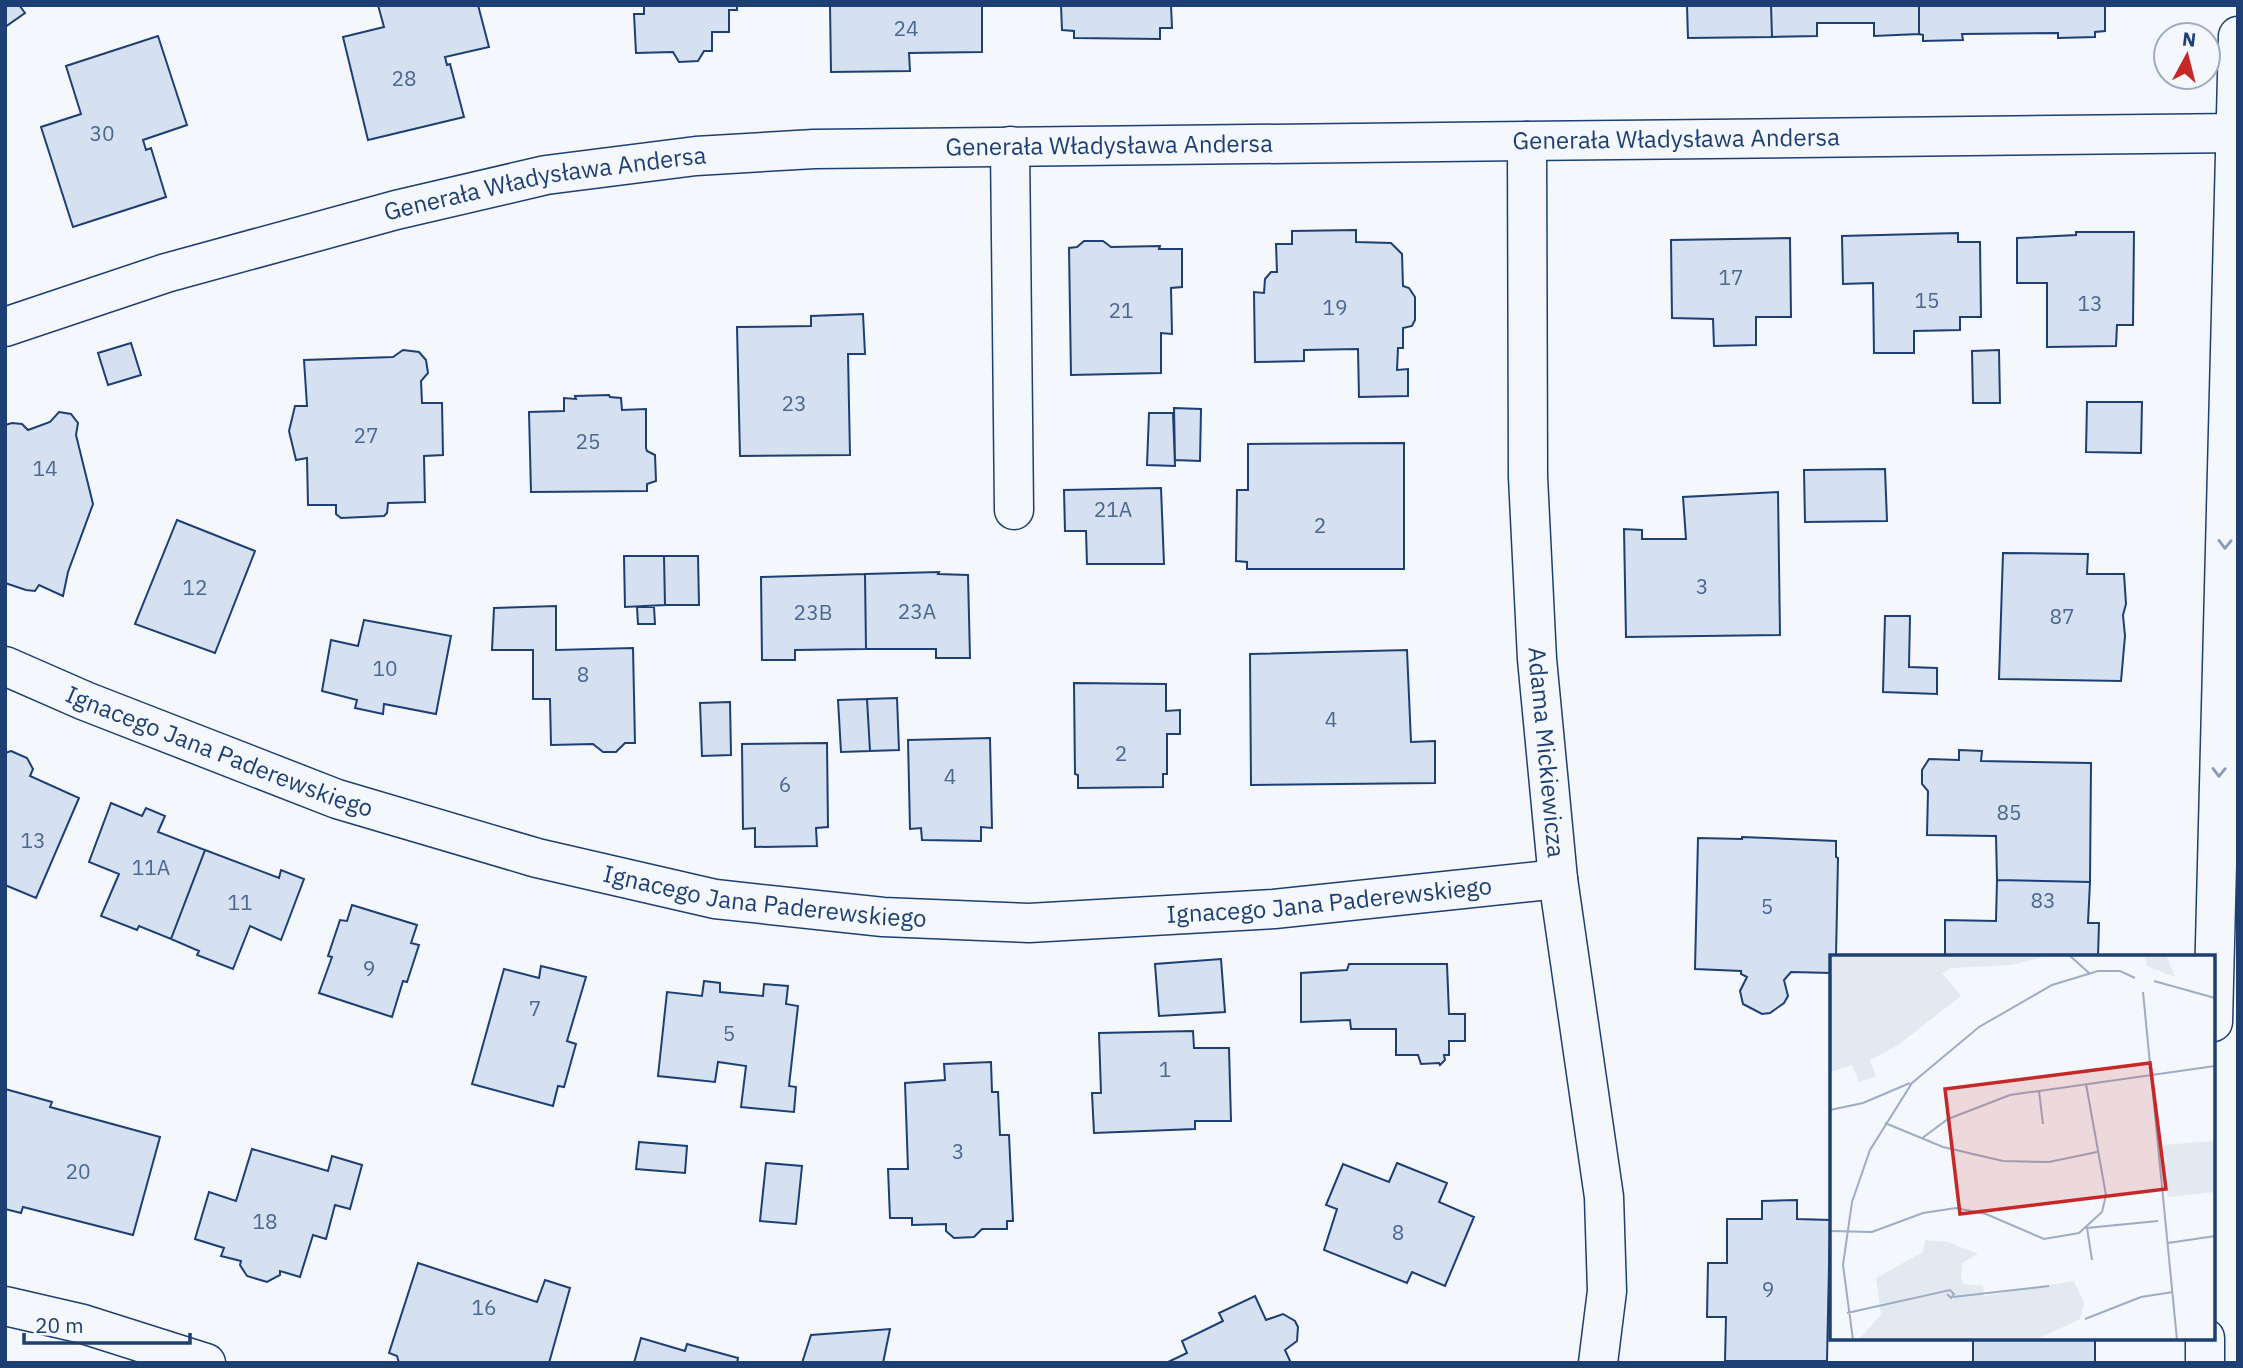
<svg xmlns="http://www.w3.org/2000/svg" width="2243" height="1368" viewBox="0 0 2243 1368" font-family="'IBM Plex Sans',sans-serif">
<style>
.building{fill:#d5e0f0;stroke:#1d3f73;stroke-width:2}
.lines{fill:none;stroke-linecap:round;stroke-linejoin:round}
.minor-casing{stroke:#1d3f73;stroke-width:41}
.minor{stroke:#f4f7fb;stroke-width:38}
.oneway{stroke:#889bb7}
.labels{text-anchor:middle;stroke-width:5;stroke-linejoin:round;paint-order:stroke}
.number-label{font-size:21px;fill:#4b6792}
.street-label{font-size:24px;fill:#1d3f73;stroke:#f4f7fb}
.inset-road{fill:none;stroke:#9eadc5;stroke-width:2}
.view{fill:#c62828;fill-opacity:0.15;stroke:#c62828;stroke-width:3.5}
.inset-edge{fill:none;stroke:#1d3f73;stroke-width:3.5}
</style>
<rect width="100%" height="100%" fill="#f4f7fb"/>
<path class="building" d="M 5,5 L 19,5 L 25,13 L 5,27 Z
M 378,5 L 478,5 L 489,47 L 445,57 L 447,65 L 450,64 L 464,117 L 368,140 L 343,37 L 384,27 Z
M 644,5 L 737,5 L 737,10 L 729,10 L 729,32 L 712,32 L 712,51 L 704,51 L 698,61 L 679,62 L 673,52 L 636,53 L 634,14 L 644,14 Z
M 830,5 L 982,5 L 982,52 L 909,53 L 910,71 L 831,72 Z
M 1061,5 L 1171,5 L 1172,28 L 1160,28 L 1160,39 L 1074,38 L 1074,31 L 1062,30 Z
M 1676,5 L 1771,5 L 1772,37 L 1688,38 L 1687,6 Z
M 1771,5 L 1919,5 L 1919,34 L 1874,36 L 1874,23 L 1817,23 L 1817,36 L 1772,37 Z
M 1919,5 L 2105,5 L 2105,31 L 2095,32 L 2095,37 L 2058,38 L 2058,33 L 1962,34 L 1963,40 L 1923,41 L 1923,35 L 1919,34 Z
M 158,36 L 187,125 L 143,140 L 146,150 L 151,148 L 166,197 L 73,227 L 41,127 L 81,114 L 66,66 Z
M 1356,230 L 1356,242 L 1391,243 L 1402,254 L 1403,286 L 1409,288 L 1415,297 L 1415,320 L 1412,326 L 1403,328 L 1403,348 L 1398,348 L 1397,370 L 1408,369 L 1408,396 L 1359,397 L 1358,349 L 1304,350 L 1304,361 L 1255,362 L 1254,292 L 1264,293 L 1265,279 L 1271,272 L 1277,272 L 1276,244 L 1292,244 L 1292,231 Z
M 2076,232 L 2134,232 L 2133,325 L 2117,325 L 2116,346 L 2047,347 L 2047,283 L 2017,283 L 2017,238 L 2076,235 Z
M 1958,233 L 1958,242 L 1980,242 L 1981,317 L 1960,317 L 1960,330 L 1914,331 L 1914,353 L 1874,353 L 1873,283 L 1843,284 L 1842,236 Z
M 1790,238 L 1791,317 L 1756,317 L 1756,345 L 1714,346 L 1713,319 L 1672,318 L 1671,240 Z
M 1084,241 L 1103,241 L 1111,247 L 1160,246 L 1159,249 L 1182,249 L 1182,287 L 1171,288 L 1172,334 L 1161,333 L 1161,373 L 1071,375 L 1069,248 L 1077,247 Z
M 863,314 L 865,354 L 848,354 L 850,455 L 740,456 L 737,327 L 811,326 L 811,316 Z
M 131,343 L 141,375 L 108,385 L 98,353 Z
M 403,350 L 419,352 L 426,360 L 428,373 L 421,381 L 422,403 L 442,403 L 443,455 L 424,456 L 425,502 L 388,503 L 387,513 L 384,516 L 341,518 L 336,514 L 336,505 L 308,505 L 307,458 L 296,460 L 289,431 L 295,406 L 307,406 L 304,360 L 393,357 Z
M 1999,350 L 2000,403 L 1973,403 L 1972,351 Z
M 609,395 L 610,397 L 621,398 L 622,410 L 646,409 L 646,448 L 647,451 L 655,455 L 656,481 L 647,484 L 647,491 L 531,492 L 529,412 L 564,411 L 564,398 L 576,399 L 575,396 Z
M 2087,402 L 2142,402 L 2141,453 L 2086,452 Z
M 1174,408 L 1201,409 L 1200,461 L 1175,460 Z
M 59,412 L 71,414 L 78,423 L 76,435 L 93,504 L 68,572 L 63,596 L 39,585 L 35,591 L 26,590 L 5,583 L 5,425 L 12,423 L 22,424 L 28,430 L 50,422 Z
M 1149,413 L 1173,413 L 1175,466 L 1147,465 Z
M 1404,443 L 1404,569 L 1247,569 L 1247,562 L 1236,561 L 1237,490 L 1248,490 L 1248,444 Z
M 1885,469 L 1887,521 L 1805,522 L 1804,470 Z
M 1161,488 L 1164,564 L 1087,564 L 1086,531 L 1065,531 L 1064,490 Z
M 1778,492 L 1780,635 L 1626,637 L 1624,529 L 1642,530 L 1642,539 L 1686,539 L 1683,497 Z
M 177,520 L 255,551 L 215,653 L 135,624 Z
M 2003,553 L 2088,554 L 2087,574 L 2124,574 L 2126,604 L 2123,615 L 2125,636 L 2121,681 L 1999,679 Z
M 624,556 L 664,556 L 665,605 L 625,607 Z
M 664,556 L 698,556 L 699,605 L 665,605 Z
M 939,572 L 938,574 L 968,575 L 970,658 L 936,658 L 936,649 L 866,649 L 865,574 Z
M 865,574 L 866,649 L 795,650 L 795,660 L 762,660 L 761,577 Z
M 556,606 L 556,650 L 633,648 L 635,743 L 625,743 L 616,752 L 603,752 L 593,744 L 551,745 L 550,699 L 533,699 L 533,650 L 492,650 L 494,608 Z
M 637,607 L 654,607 L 655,624 L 638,624 Z
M 1885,616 L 1910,616 L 1909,667 L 1937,668 L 1937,694 L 1883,692 Z
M 364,620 L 451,636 L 436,714 L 384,704 L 383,714 L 355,708 L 357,700 L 322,691 L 331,640 L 358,646 Z
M 1407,650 L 1411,742 L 1435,741 L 1435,783 L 1251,785 L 1250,654 Z
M 1074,683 L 1166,684 L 1166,711 L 1180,710 L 1180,734 L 1167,734 L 1167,774 L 1163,774 L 1163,787 L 1078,788 L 1078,775 L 1075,774 Z
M 897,698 L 899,750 L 870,751 L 867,699 Z
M 867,699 L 870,751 L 841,752 L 838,700 Z
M 730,702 L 731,755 L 702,756 L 700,703 Z
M 990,738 L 992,828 L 981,827 L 981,841 L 922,840 L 921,828 L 910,829 L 908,740 Z
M 827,743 L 828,827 L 816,828 L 817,846 L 755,847 L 755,828 L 743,829 L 742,744 Z
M 1959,750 L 1982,751 L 1981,761 L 2091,763 L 2090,882 L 1997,880 L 1996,836 L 1927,835 L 1928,791 L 1922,784 L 1922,770 L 1929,759 L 1959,760 Z
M 11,751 L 27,758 L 33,769 L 30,776 L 79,798 L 36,898 L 5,885 L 5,753 Z
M 111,803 L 142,816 L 146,808 L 165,816 L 158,832 L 205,850 L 171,939 L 139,926 L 137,930 L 101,916 L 119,874 L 89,862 Z
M 1742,837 L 1836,841 L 1836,857 L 1838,858 L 1836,957 L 1832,957 L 1832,973 L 1791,972 L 1784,980 L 1788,996 L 1784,1003 L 1770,1013 L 1762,1014 L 1743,1004 L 1740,991 L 1747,977 L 1741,974 L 1741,971 L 1695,969 L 1698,838 L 1742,839 Z
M 205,850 L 279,878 L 281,870 L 304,879 L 281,940 L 250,926 L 233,969 L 197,955 L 199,951 L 171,939 Z
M 1997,880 L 2090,882 L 2088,923 L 2099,923 L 2098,957 L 1945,957 L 1945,920 L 1996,921 Z
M 352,905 L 417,925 L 411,943 L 419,945 L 407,982 L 403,981 L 392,1017 L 319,993 L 332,957 L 328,956 L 340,920 L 347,921 Z
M 1221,959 L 1225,1012 L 1159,1016 L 1155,964 Z
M 1349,964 L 1447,964 L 1449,1014 L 1465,1014 L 1465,1041 L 1449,1041 L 1449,1055 L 1444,1055 L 1445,1060 L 1440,1065 L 1439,1063 L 1421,1064 L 1418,1055 L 1396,1055 L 1396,1029 L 1351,1029 L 1350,1020 L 1301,1022 L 1301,973 L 1347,970 Z
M 541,966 L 586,977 L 567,1041 L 576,1044 L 564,1087 L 558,1086 L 553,1106 L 472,1084 L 504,969 L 539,978 Z
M 704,981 L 720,983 L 720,992 L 763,996 L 764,984 L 788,986 L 786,1004 L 798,1006 L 789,1086 L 796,1087 L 794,1112 L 741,1107 L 746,1066 L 718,1062 L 715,1082 L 658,1076 L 667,992 L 702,996 Z
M 1193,1031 L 1194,1048 L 1229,1048 L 1231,1121 L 1195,1121 L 1195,1129 L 1094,1133 L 1092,1093 L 1101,1093 L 1099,1033 Z
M 991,1062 L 992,1092 L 998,1092 L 1000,1135 L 1009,1135 L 1013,1221 L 1007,1221 L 1007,1229 L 982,1229 L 974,1237 L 954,1238 L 946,1231 L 946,1224 L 912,1225 L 912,1218 L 890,1218 L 888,1169 L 908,1169 L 905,1083 L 945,1080 L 944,1064 Z
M 5,1089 L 52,1102 L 50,1107 L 160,1137 L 133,1235 L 23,1207 L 21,1213 L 5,1209 Z
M 639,1142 L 687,1146 L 685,1173 L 636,1169 Z
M 252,1149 L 328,1171 L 332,1156 L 362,1165 L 350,1209 L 335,1205 L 326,1239 L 313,1235 L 300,1277 L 280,1271 L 280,1275 L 267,1282 L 247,1276 L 240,1265 L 241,1261 L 221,1256 L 224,1248 L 195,1239 L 209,1192 L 236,1201 Z
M 766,1163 L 802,1166 L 796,1224 L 760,1221 Z
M 1397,1163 L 1447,1183 L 1439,1202 L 1474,1217 L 1445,1286 L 1412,1272 L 1407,1283 L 1324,1250 L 1337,1209 L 1326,1205 L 1343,1164 L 1389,1182 Z
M 1797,1200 L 1797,1219 L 1830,1220 L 1827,1361 L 1725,1361 L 1726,1317 L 1707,1317 L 1708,1263 L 1727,1263 L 1727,1219 L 1762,1219 L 1762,1201 Z
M 418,1263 L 537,1302 L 545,1280 L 570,1288 L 549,1363 L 399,1363 L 397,1356 L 389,1353 Z
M 1255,1296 L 1266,1320 L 1283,1314 L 1295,1321 L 1298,1327 L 1297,1341 L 1285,1350 L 1291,1363 L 1166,1363 L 1187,1353 L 1182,1341 L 1223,1321 L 1219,1313 Z
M 890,1329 L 883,1363 L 802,1363 L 811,1335 Z
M 641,1338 L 685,1351 L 687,1344 L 738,1358 L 737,1363 L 634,1363 Z
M 1973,1338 L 2095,1338 L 2095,1363 L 1973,1363 Z"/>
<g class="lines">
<g class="minor-casing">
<g id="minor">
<path id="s1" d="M 1527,141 L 1528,477 L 1537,659 L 1558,879 L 1604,1197 L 1607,1291 L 1598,1363"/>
<path d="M 1010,146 L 1014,510"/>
<path id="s2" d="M 5,327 L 166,273 L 396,210 L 546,175 L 696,156 L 814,149 L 2238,133"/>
<path id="s3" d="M 5,666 L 85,701 L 337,799 L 537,858 L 715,899 L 883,917 L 1029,923 L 1274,909 L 1558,879"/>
<path d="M 2213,1022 L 2238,36"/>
<path d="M 5,1306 L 83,1324 L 206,1363"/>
<path d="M 2205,1363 L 2205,1338"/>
</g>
</g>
<use href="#minor" class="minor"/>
</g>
<defs><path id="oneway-chevron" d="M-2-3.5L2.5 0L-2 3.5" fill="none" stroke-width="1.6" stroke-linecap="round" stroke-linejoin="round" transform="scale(1.75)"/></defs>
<g class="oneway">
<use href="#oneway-chevron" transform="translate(2225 544) rotate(91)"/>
<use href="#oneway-chevron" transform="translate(2219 772) rotate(91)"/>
</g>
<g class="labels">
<g class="number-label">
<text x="906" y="36">24</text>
<text x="404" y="86">28</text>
<text x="102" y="141">30</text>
<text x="1731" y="285">17</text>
<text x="1927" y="308">15</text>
<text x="2090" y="311">13</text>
<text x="1335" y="315">19</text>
<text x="1121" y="318">21</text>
<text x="794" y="411">23</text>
<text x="366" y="443">27</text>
<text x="588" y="449">25</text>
<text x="45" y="476">14</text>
<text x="1113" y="517">21A</text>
<text x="1320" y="533">2</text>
<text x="1702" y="594">3</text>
<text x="195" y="595">12</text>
<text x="917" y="619">23A</text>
<text x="813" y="620">23B</text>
<text x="2062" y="624">87</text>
<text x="385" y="676">10</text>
<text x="583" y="682">8</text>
<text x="1331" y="727">4</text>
<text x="1121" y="761">2</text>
<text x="950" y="784">4</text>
<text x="785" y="792">6</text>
<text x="2009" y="820">85</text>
<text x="33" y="848">13</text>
<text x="151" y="875">11A</text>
<text x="2043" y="908">83</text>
<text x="240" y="910">11</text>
<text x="1767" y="914">5</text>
<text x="369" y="976">9</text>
<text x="535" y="1016">7</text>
<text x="729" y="1041">5</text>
<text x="1165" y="1077">1</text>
<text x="958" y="1159">3</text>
<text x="78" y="1179">20</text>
<text x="265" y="1229">18</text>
<text x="1398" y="1240">8</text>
<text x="1768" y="1297">9</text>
<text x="484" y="1315">16</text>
</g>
<g class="street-label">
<text dy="8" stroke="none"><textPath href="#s2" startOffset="1694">Generała Władysława Andersa</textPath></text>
<text dy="8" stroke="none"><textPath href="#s2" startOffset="1127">Generała Władysława Andersa</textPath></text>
<text dy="8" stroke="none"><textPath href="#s2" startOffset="560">Generała Władysława Andersa</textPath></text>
<text dy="8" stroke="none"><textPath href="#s3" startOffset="231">Ignacego Jana Paderewskiego</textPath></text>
<text dy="8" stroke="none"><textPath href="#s1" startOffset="612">Adama Mickiewicza</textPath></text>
<text dy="8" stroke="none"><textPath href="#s3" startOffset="798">Ignacego Jana Paderewskiego</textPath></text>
<text dy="8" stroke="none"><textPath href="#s3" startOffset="1365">Ignacego Jana Paderewskiego</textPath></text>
</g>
</g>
<g transform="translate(1830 955)">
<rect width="385" height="385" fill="#f4f7fb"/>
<path d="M 0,0 L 220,0 L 182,10 L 121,13 L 112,18 L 131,41 L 68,90 L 40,105 L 46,121 L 29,127 L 22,110 L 0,117 ZM 315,0 L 336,0 L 345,22 L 317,11 ZM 385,186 L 385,237 L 338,242 L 333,190 ZM 95,285 L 118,287 L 148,299 L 132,308 L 131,323 L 133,329 L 153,331 L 154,341 L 244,326 L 254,348 L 250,364 L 205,385 L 28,385 L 51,360 L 46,323 L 93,297 Z" fill="#e3e9f0"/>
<path class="inset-road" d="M 239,0 L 259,18M 324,26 L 385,43M 313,37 L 347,385M 209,136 L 213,169M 0,155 L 33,148 L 80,128M 55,168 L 113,192 L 173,206 L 219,207 L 267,197M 91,184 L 118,164 L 180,140 L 385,111M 0,276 L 42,277 L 93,258 L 126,253 L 156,259 L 214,284 L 249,278 L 272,257 L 276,240 L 256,129M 338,288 L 385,281M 262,305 L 257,273 L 328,266M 123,342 L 219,331M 17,358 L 120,335 L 124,339 L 121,343 L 117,339M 255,364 L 311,342 L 343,337M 23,385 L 13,310 L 22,247 L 40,195 L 82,128 L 149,72 L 222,30 L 268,16 L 290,16 L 305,23"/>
<path class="view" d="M 320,108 L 336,234 L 130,259 L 115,134 Z"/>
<rect width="385" height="385" class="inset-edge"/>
</g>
<rect width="2243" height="1368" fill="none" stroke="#1d3f73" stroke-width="14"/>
<g transform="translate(2187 56) rotate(7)"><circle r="33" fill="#f4f7fb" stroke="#9eadc5" stroke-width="2"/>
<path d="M0-5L12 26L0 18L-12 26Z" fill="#c62828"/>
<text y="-10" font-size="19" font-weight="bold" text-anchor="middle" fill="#1d3f73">N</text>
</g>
<path d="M24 1333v10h166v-10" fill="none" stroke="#1d3f73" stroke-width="3.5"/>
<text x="35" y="1333" font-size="21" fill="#1d3f73" stroke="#f4f7fb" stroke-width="5" paint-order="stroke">20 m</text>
</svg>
